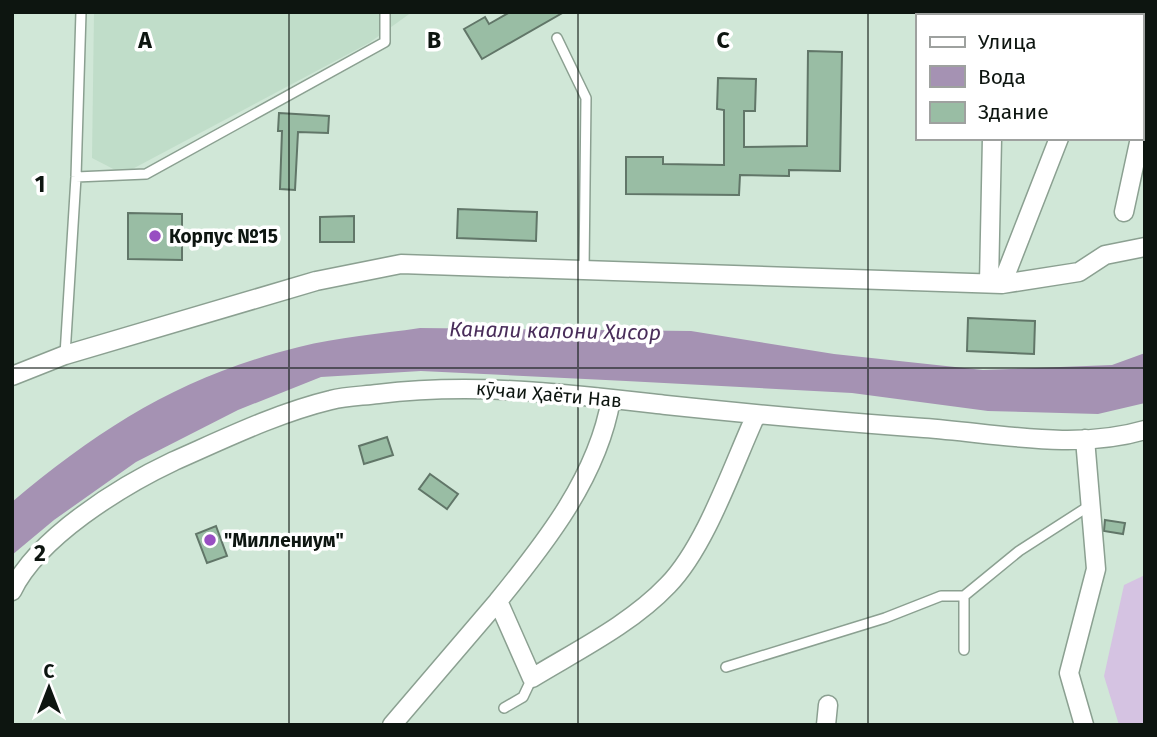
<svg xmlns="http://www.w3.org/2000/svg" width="1157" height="737" viewBox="0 0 1157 737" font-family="'Fira Sans',sans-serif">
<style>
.built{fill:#c0ddc9}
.green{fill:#d5c3e2}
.water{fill:#a592b3}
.building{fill:#99bda4;stroke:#617668;stroke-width:2}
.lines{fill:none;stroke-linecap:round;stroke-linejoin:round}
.service-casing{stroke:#8ba091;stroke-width:12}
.minor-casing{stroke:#8ba091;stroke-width:21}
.service{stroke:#fff;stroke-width:9}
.minor{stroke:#fff;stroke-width:18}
.grid{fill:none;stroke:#0d1510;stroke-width:2;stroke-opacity:0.55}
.poi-dot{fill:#984fc2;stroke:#fff;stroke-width:2.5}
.labels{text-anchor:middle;stroke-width:7;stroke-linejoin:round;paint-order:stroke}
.poi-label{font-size:19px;font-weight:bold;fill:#0d1510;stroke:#fff;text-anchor:start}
.street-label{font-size:19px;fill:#0d1510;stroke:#fff}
.water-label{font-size:21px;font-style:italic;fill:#492d5a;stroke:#fff}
.grid-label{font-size:23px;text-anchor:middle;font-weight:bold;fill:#0d1510;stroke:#fff;stroke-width:7;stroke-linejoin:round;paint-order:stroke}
</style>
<rect width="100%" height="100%" fill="#d0e7d7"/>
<path class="built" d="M 94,12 L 412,12 L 369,43 L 123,174 L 92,158 Z"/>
<path class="green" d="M 1145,575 L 1145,725 L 1119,725 L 1104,676 L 1124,585 Z"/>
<path class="water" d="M 420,328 L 691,331 L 834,354 L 983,370 L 1112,365 L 1145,353 L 1145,403 L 1098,414 L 988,411 L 852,393 L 626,381 L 421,371 L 321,377 L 238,410 L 136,462 L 54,520 L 12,555 L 12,502 C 102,426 184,375 299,347 C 338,337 380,334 420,328 Z"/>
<path class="building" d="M 510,12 L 564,12 L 482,59 L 464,29 L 485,17 L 489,24 Z
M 808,51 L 842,52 L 840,171 L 789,170 L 789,176 L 740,175 L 739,195 L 626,194 L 626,157 L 663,157 L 663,164 L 724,165 L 724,110 L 717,109 L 718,78 L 756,79 L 755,111 L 744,111 L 744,147 L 807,146 Z
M 279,113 L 329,116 L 328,133 L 298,132 L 295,190 L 280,189 L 282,131 L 278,131 Z
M 458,209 L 537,212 L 536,241 L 457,238 Z
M 128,213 L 182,214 L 182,260 L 128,259 Z
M 354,216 L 354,242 L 320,242 L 320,217 Z
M 968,318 L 1035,321 L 1034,354 L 967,351 Z
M 387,437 L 393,455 L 364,464 L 359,446 Z
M 430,474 L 458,494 L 447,509 L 419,489 Z
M 1105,520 L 1125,523 L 1123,534 L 1104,531 Z
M 216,526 L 227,556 L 207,563 L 196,534 Z"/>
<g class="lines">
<g class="service-casing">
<path id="service" d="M 557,38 L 586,98 L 584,270
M 76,177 L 146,174 L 385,42 L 385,12
M 65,355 L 76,177 L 81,12
M 964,650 L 964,596 L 1019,551 L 1089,506
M 726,667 L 885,618 L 941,596 L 964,596
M 504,708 L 523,697 L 532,678"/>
</g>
<g class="minor-casing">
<path id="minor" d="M 994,16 L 994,12
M 1104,16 L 1105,12
M 1141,94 L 1145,92
M 1124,212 L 1140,138
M 989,283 L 992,138
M 1002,284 L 1059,138
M 12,376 L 65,355 L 316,281 L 401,264 L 1002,284 L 1079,272 L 1105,255 L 1145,247
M 12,591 C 38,537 121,486 174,461 C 224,439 277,413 331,400 C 346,396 363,396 378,394 C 475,382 570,394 666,405 C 752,414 838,422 924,428 C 996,433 1074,451 1145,430
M 498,601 C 546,542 598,476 611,399
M 392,725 L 498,601 L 532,678 C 578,650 631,624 668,585 C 706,546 733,465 756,415
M 826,725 L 828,705
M 1084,725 L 1069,673 L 1096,569 L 1085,439"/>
</g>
<use href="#service" class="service"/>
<use href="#minor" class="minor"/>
</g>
<path class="grid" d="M 289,12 L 289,725M 578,12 L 578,725M 868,12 L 868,725M 12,368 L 1145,368"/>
<g class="poi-dot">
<circle cx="155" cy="236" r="7"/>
<circle cx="210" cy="540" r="7"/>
</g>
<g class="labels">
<g class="poi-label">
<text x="169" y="243">Корпус №15</text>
<text x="224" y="547">"Миллениум"</text>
</g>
<g class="street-label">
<text transform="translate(549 394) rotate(5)" y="7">кӯчаи Ҳаёти Нав</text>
</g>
<g class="water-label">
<text transform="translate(555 331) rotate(1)" y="7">Канали калони Ҳисор</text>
</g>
</g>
<g class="grid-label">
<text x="145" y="48">A</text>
<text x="434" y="48">B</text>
<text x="723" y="48">C</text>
<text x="40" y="192">1</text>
<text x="40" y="561">2</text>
</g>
<rect width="1157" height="737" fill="none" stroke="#0d1510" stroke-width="28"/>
<rect x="916" y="14" width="228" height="126" fill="#ffffff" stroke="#9ea19f" stroke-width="2"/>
<rect x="930" y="37" width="35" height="10" fill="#ffffff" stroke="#9ea19f" stroke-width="2"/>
<text x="978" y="49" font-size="21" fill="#0d1510">Улица</text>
<rect x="930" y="66" width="35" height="21" fill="#a592b3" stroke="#9ea19f" stroke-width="2"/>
<text x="978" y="84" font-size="21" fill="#0d1510">Вода</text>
<rect x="930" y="102" width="35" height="21" fill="#99bda4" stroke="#9ea19f" stroke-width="2"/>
<text x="978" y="119" font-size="21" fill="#0d1510">Здание</text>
<g transform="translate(49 688)" stroke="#ffffff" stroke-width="5" paint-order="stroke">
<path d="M0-5L12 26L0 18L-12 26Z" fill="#0d1510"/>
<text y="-10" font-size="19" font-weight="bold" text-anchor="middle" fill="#0d1510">С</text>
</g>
</svg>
